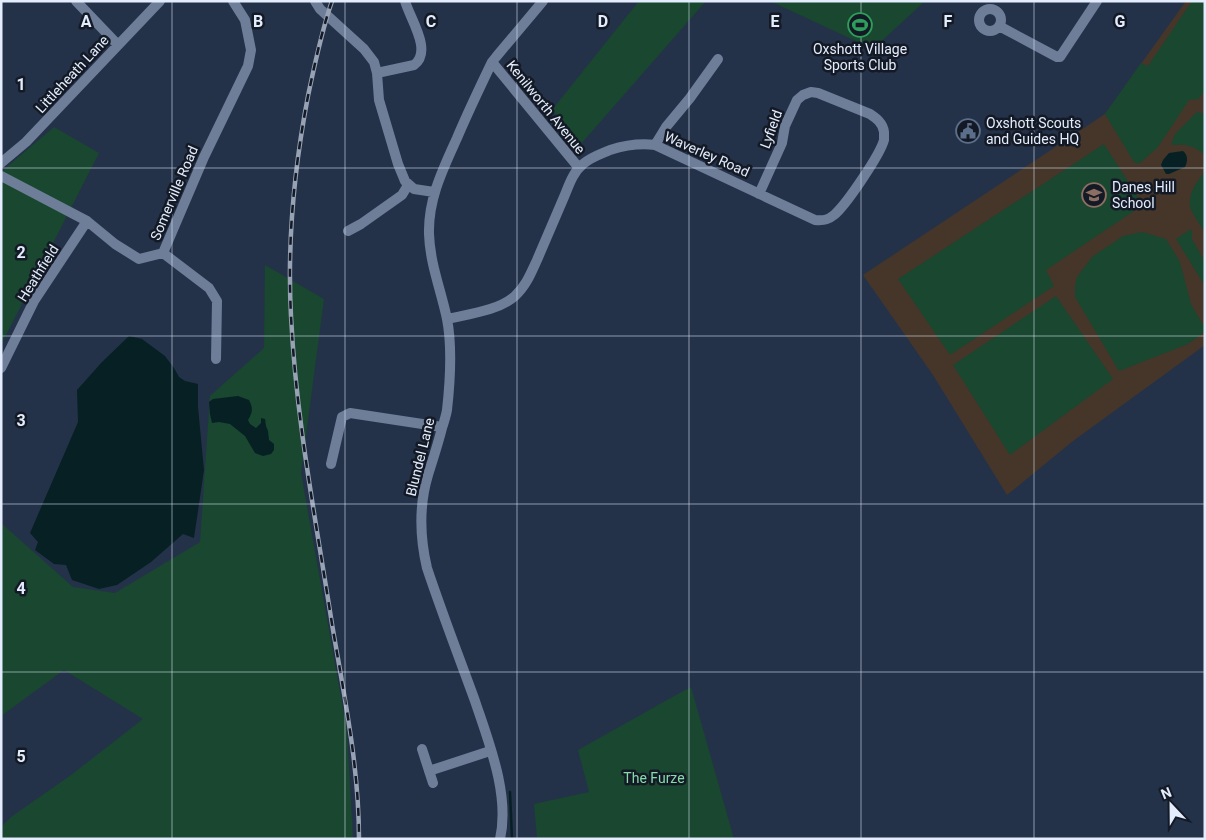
<svg xmlns="http://www.w3.org/2000/svg" width="1206" height="840" viewBox="0 0 1206 840" font-family="Roboto,sans-serif">
<style>
.education{fill:#453629}
.green{fill:#19472f}
.water{fill:#062024}
.lines{fill:none;stroke-linecap:round;stroke-linejoin:round}
.stream{stroke:#062024;stroke-width:2.5}
.minor{stroke:#6e7e99;stroke-width:10}
.rail-casing{stroke:#97a2b5;stroke-width:4.5}
.rail{stroke:#141a25;stroke-width:2.5;stroke-dasharray:8;stroke-linecap:butt}
.grid{fill:none;stroke:#e4edfd;stroke-width:1;stroke-opacity:0.55}
.labels{text-anchor:middle;stroke-width:5;stroke-linejoin:round;paint-order:stroke}
.poi-label{font-size:14px;fill:#e4edfd;stroke:#141a25;text-anchor:start}
.street-label{font-size:14px;fill:#e4edfd;stroke:#141a25}
.park-label{font-size:14px;fill:#85dcaa;stroke:#141a25}
.grid-label{font-size:16px;text-anchor:middle;font-weight:bold;fill:#e4edfd;stroke:#141a25;stroke-width:5;stroke-linejoin:round;paint-order:stroke}
</style>
<rect width="100%" height="100%" fill="#243249"/>
<path class="education" d="M 1186,1 L 1205,1 L 1205,345 L 1073,441 L 1007,495 L 933,375 L 863,275 L 1105,114 Z"/>
<path class="green" d="M 639,1 L 706,1 L 580,145 L 552,110 Z
M 770,1 L 925,1 L 873,49 Z
M 1192,1 L 1205,1 L 1205,90 L 1199,99 L 1189,100 L 1158,147 L 1139,164 L 1134,162 L 1105,114 L 1141,63 L 1148,66 Z
M 1197,112 L 1205,114 L 1205,155 C 1194,146 1186,143 1171,145 L 1175,134 Z
M 54,127 L 99,153 L 1,345 L 1,172 Z
M 1104,144 L 1143,205 L 1046,270 L 1054,286 L 950,355 L 898,279 Z
M 1205,171 L 1205,233 C 1201,226 1196,219 1192,212 C 1185,197 1196,183 1205,171 Z
M 1191,229 L 1192,232 L 1192,239 L 1205,262 L 1205,286 L 1176,239 Z
M 1142,232 L 1166,239 L 1180,262 L 1191,304 L 1203,325 L 1205,332 L 1188,344 L 1119,371 L 1075,297 L 1075,286 L 1077,277 L 1092,257 L 1123,236 Z
M 265,265 L 324,299 L 301,473 L 347,731 L 353,839 L 1,839 L 1,827 L 11,817 L 71,775 L 143,719 L 64,670 L 1,716 L 1,523 L 73,587 L 115,593 L 200,542 L 210,396 L 264,348 Z
M 1056,296 L 1113,379 L 1010,455 L 953,365 Z
M 691,687 L 734,839 L 537,839 L 534,804 L 589,792 L 578,750 L 676,695 Z"/>
<path class="water" d="M 1183,151 C 1188,155 1188,161 1185,167 L 1169,174 L 1166,174 L 1161,165 L 1163,160 L 1169,153 Z
M 129,336 L 142,339 L 165,356 L 174,368 L 179,377 L 185,381 L 198,384 L 198,407 L 204,470 L 194,538 L 183,534 L 151,562 L 117,585 L 99,589 L 72,580 L 66,565 L 54,564 L 35,550 L 38,542 L 30,533 L 78,422 L 77,390 L 102,362 Z
M 238,396 L 249,400 C 253,408 253,412 248,420 L 250,424 L 256,428 L 261,423 L 261,418 L 265,419 L 266,426 L 268,431 L 269,440 L 274,444 L 274,450 L 271,454 L 263,456 L 255,453 L 245,436 L 230,424 L 219,422 L 212,423 L 210,414 L 209,402 L 213,399 Z"/>
<g class="lines">
<path class="stream" d="M 510,792 L 512,839"/>
<path class="minor" d="M 76,1 L 118,45
M 315,1 L 320,9 L 364,49 L 374,62 L 377,73 L 379,100 L 398,164 L 405,181 L 414,189 L 434,192
M979 20a11 11 0 1 1 22 0a11 11 0 1 1-22 0Z
M 999,26 L 1057,57 L 1060,57 L 1097,1
M 492,62 L 579,168
M 377,73 L 414,65 C 433,51 410,19 405,1
M 655,145 L 666,127 L 690,98 L 718,59
M 1,163 L 26,142 L 160,1
M 1,176 L 87,221 L 115,244 L 139,259 L 163,253 L 204,157 L 248,66 L 251,50 L 245,20 L 233,1
M 348,231 L 361,224 L 402,195 L 408,185
M 163,253 L 209,288 L 217,301 L 216,359
M 447,319 C 468,314 498,311 515,296 C 526,286 531,273 537,260 C 546,239 555,218 564,197 C 569,185 573,172 583,164 C 591,157 601,154 610,150 C 626,145 639,143 655,145 L 815,220 C 823,221 828,220 834,215 C 846,205 880,155 884,140 C 884,139 884,133 884,132 C 883,123 876,118 870,114 L 818,93 L 811,92 L 803,95 L 797,100 L 785,126 L 782,143 L 759,194
M 1,368 L 34,301 L 87,221
M 331,464 L 342,417 L 350,413 L 442,427
M 422,749 L 433,783
M 429,771 L 490,751
M 500,839 C 510,795 489,743 475,701 C 459,657 442,613 427,568 C 420,538 419,505 428,475 C 433,459 438,444 442,428 C 444,422 446,416 447,410 C 450,383 452,345 447,319 C 441,290 430,264 429,234 C 428,199 443,169 457,138 C 468,112 480,87 492,62 L 496,57 L 543,1"/>
<g class="rail-casing">
<path id="rail" d="M 332,1 C 321,33 315,63 308,96 C 294,169 287,241 291,316 C 296,420 316,521 332,624 C 344,695 359,766 359,839"/>
</g>
<use href="#rail" class="rail"/>
</g>
<path class="grid" d="M 172,1 L 172,839M 345,1 L 345,839M 517,1 L 517,839M 689,1 L 689,839M 861,1 L 861,839M 1034,1 L 1034,839M 1,168 L 1205,168M 1,336 L 1205,336M 1,504 L 1205,504M 1,672 L 1205,672"/>
<defs>
<g id="stadium-ring" transform="scale(1.25)"><circle r="9.5" fill="#141a25" stroke="#2e9e5b" stroke-width="1.5"/><path d="M0-5a6.5 5 0 1 0 0 10a6.5 5 0 1 0 0-10ZM-3.5-1.8h7v3.6h-7Z" fill="#2e9e5b"/></g>
<g id="civic-ring" transform="scale(1.25)"><circle r="9.5" fill="#141a25" stroke="#5c6f8a" stroke-width="1.5"/><path d="M-.6-6.5H3V-4.5H.6V-3L4-1V1h2V6H-6V1h2V-1L-.6-3ZM-1.2 2.5V6h2.4V2.5Z" fill="#5c6f8a"/></g>
<g id="school-ring" transform="scale(1.25)"><circle r="9.5" fill="#141a25" stroke="#8d6e63" stroke-width="1.5"/><path d="M0-5L7-2L0 1L-7-2ZM-4 1L0 2.5L4 1V4Q0 6-4 4Z" fill="#8d6e63"/></g>
</defs>
<g fill-rule="evenodd">
<use href="#stadium-ring" x="860" y="25"/>
<use href="#civic-ring" x="968" y="131"/>
<use href="#school-ring" x="1094" y="195"/>
</g>
<g class="labels">
<g class="poi-label">
<text x="860" y="54" text-anchor="middle">Oxshott Village<tspan x="860" dy="16">Sports Club</tspan></text>
<text x="986" y="128">Oxshott Scouts<tspan x="986" dy="16">and Guides HQ</tspan></text>
<text x="1112" y="192">Danes Hill<tspan x="1112" dy="16">School</tspan></text>
</g>
<g class="street-label">
<text transform="translate(72 74) rotate(-47)" y="5">Littleheath Lane</text>
<text transform="translate(546 107) rotate(51)" y="5">Kenilworth Avenue</text>
<text transform="translate(771 129) rotate(-70)" y="5">Lyfield</text>
<text transform="translate(707 154) rotate(24)" y="5">Waverley Road</text>
<text transform="translate(174 193) rotate(-67)" y="5">Somerville Road</text>
<text transform="translate(38 273) rotate(-58)" y="5">Heathfield</text>
<text transform="translate(420 457) rotate(-76)" y="5">Blundel Lane</text>
</g>
<g class="park-label">
<text x="654" y="783">The Furze</text>
</g>
</g>
<g class="grid-label">
<text x="86" y="27">A</text>
<text x="258" y="27">B</text>
<text x="431" y="27">C</text>
<text x="603" y="27">D</text>
<text x="775" y="27">E</text>
<text x="948" y="27">F</text>
<text x="1120" y="27">G</text>
<text x="21" y="90">1</text>
<text x="21" y="258">2</text>
<text x="21" y="426">3</text>
<text x="21" y="594">4</text>
<text x="21" y="762">5</text>
</g>
<rect width="1206" height="840" fill="none" stroke="#e4edfd" stroke-width="5"/>
<g transform="translate(1171 805) rotate(338)" stroke="#141a25" stroke-width="4" paint-order="stroke">
<path d="M0-4L9 19L0 12L-9 19Z" fill="#e4edfd"/>
<text y="-8" font-size="14" font-weight="bold" text-anchor="middle" fill="#e4edfd">N</text>
</g>
</svg>
